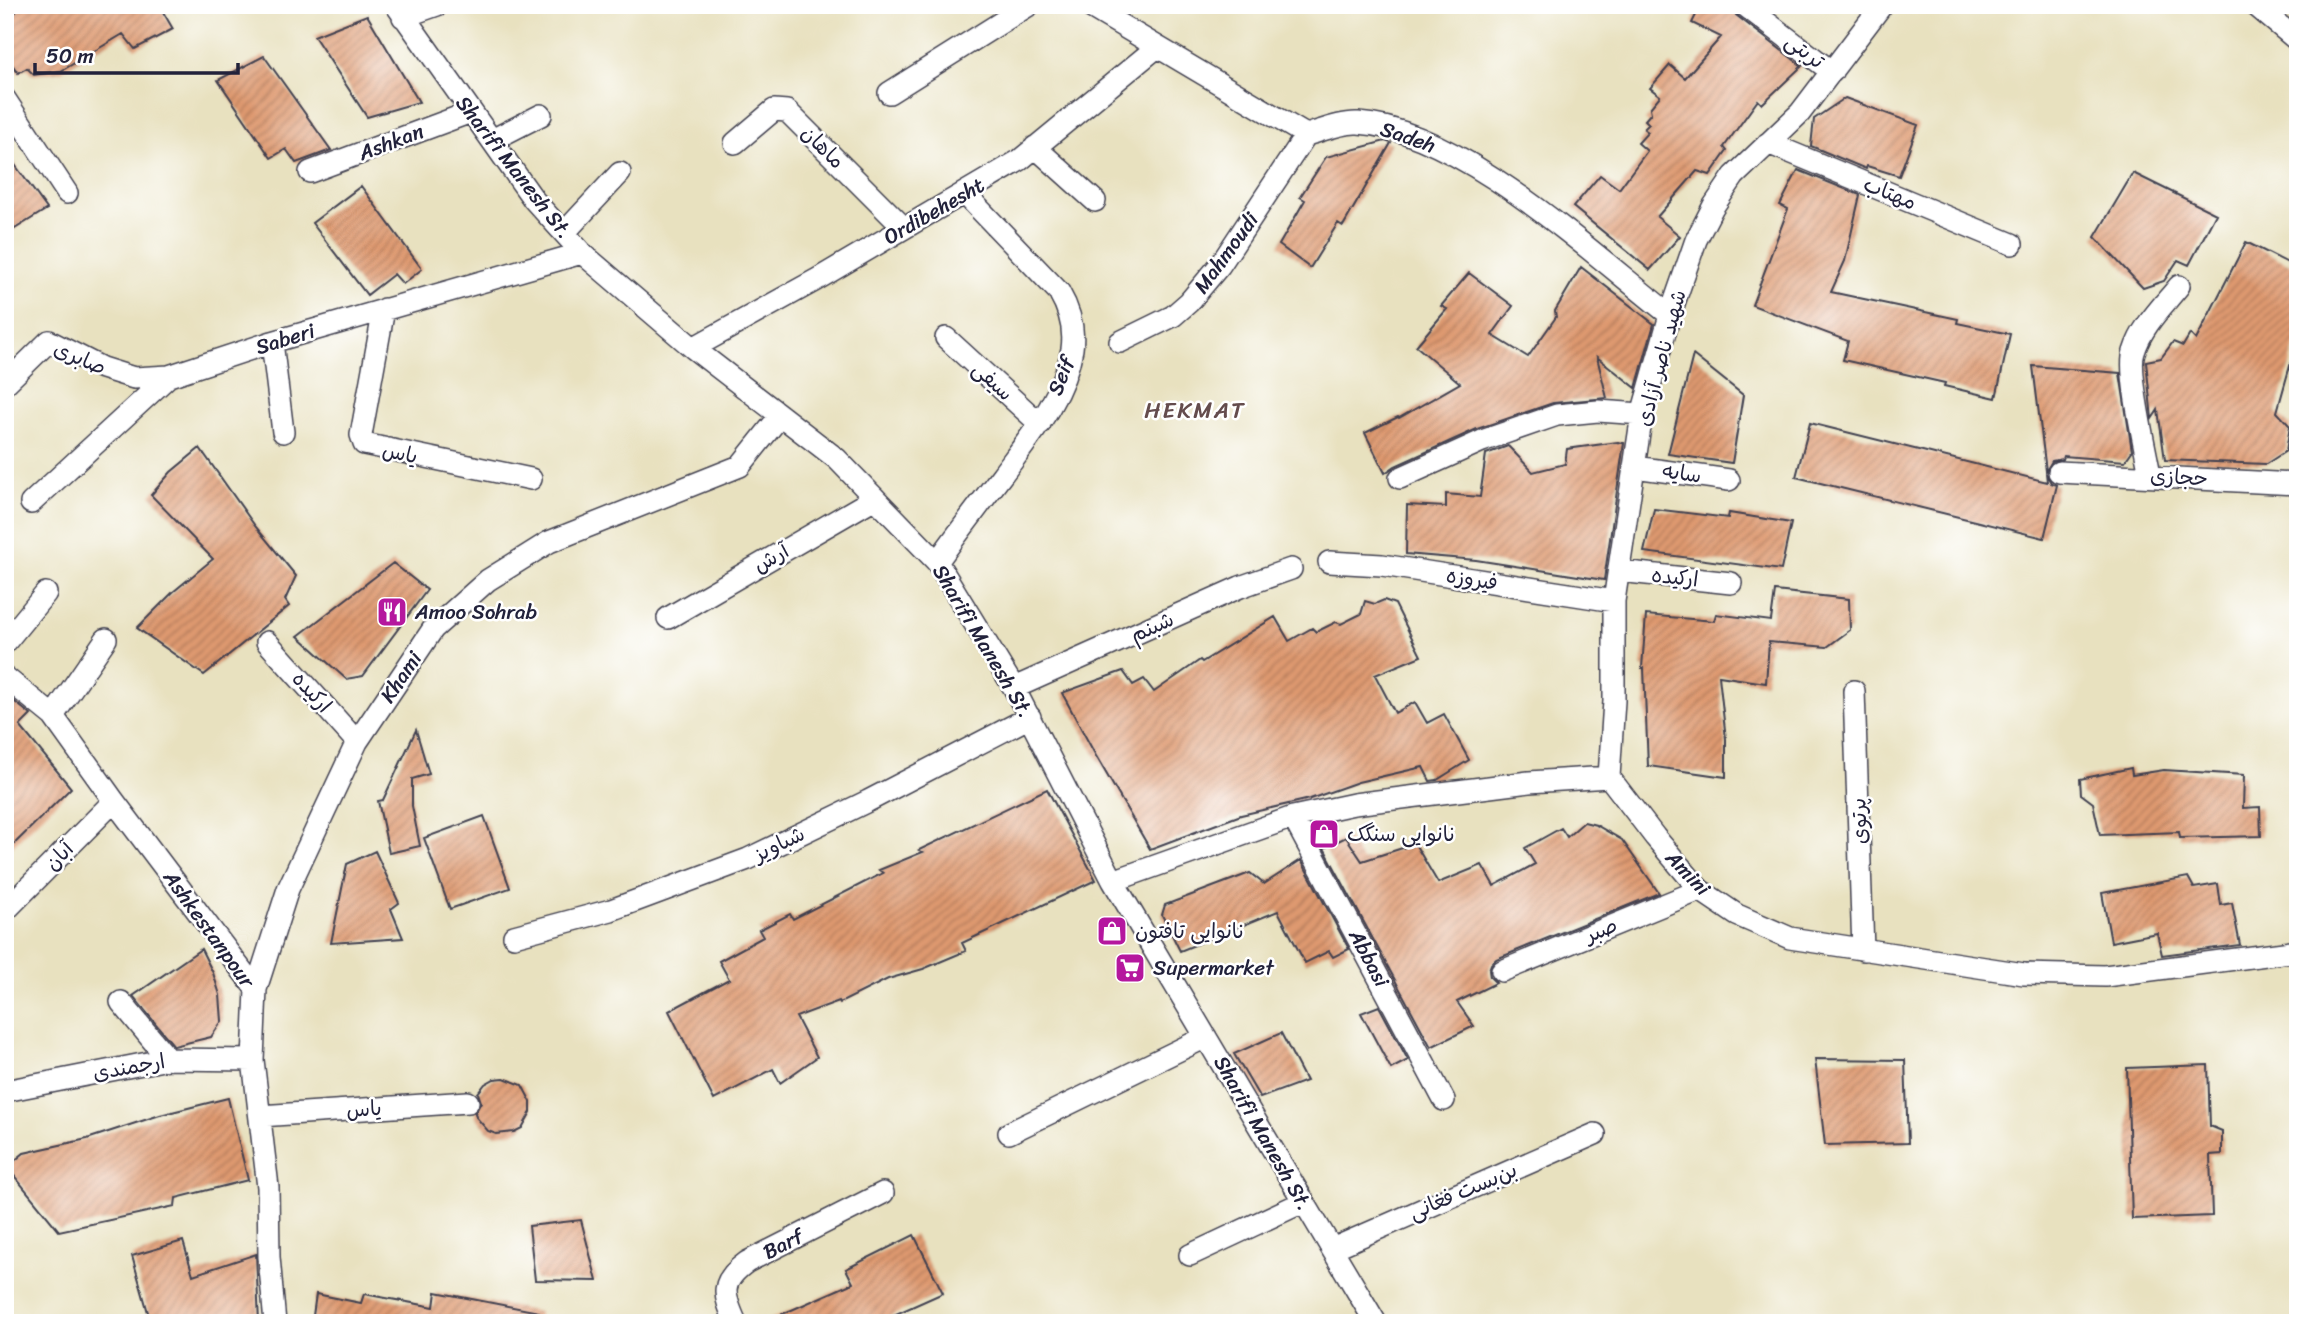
<svg xmlns="http://www.w3.org/2000/svg" width="2303" height="1328" viewBox="0 0 2303 1328" font-family="Sriracha,'Playpen Sans Arabic',sans-serif">
<style>
.building{fill:url(#building-hatch)}
.lines{fill:none;stroke-linecap:round;stroke-linejoin:round}
.minor-casing{stroke:#403f4f;stroke-width:24}
.minor{stroke:#fff;stroke-width:21}
.labels{text-anchor:middle;stroke-width:5;stroke-linejoin:round;paint-order:stroke}
.street-label{font-size:21px;fill:#22223b;stroke:#fff}
.poi-label{font-size:21px;fill:#22223b;stroke:#fff;text-anchor:start}
.neighbourhood-label{font-size:23px;letter-spacing:2px;fill:#644c4d;stroke:#fff}
</style>
<defs>
<pattern id="building-hatch" width="6" height="6" patternUnits="userSpaceOnUse" patternTransform="scale(1.75)"><rect width="6" height="6" fill="#de996f"/><path d="M-1 1l2-2M0 6l6-6M5 7l2-2" fill="none" stroke="#b47c5c"/></pattern>
</defs>
<rect width="100%" height="100%" fill="#fff"/>
<filter id="ink" filterUnits="userSpaceOnUse"><feTurbulence type="fractalNoise" baseFrequency=".0143" numOctaves="2"/><feDisplacementMap in="SourceGraphic" scale="14" xChannelSelector="R" yChannelSelector="G"/><feConvolveMatrix kernelMatrix="1 2 1 2 8 2 1 2 1" color-interpolation-filters="sRGB"/></filter>
<filter id="wash" filterUnits="userSpaceOnUse"><feTurbulence type="fractalNoise" baseFrequency=".00686" numOctaves="4" result="noise"/><feDisplacementMap in="SourceGraphic" scale="28" xChannelSelector="R" yChannelSelector="G"/><feGaussianBlur stdDeviation="1.57" result="paint"/><feColorMatrix in="noise" values="0 0 0 0 0 0 0 0 0 0 0 0 0 0 0 0 0 1.4 0 .05"/><feComposite in="paint" operator="in"/></filter>
<g filter="url(#wash)">
<rect width="100%" height="100%" fill="#e8e1bf"/>
<g id="blocks">
<path class="building" d="M 23,5 L 159,5 L 173,29 L 135,49 L 123,34 L 61,71 L 34,75 L 27,68 L 18,73 L 5,54 L 5,22 Z
M 1701,5 L 1731,5 L 1736,15 L 1802,66 L 1762,104 L 1758,100 L 1724,147 L 1727,151 L 1710,175 L 1697,171 L 1657,217 L 1680,236 L 1650,270 L 1573,207 L 1600,175 L 1619,189 L 1647,151 L 1638,143 L 1648,132 L 1644,129 L 1649,124 L 1645,120 L 1651,113 L 1650,108 L 1660,96 L 1650,88 L 1670,65 L 1685,78 L 1721,37 L 1692,23 Z
M 367,15 L 419,102 L 367,117 L 314,36 Z
M 264,56 L 331,150 L 296,163 L 286,149 L 271,158 L 218,80 Z
M 1845,98 L 1918,125 L 1899,176 L 1867,166 L 1866,169 L 1811,146 L 1814,119 Z
M 1385,141 L 1391,143 L 1343,226 L 1338,223 L 1310,268 L 1279,245 L 1305,200 L 1300,197 L 1326,157 Z
M 5,151 L 47,209 L 5,235 Z
M 1798,170 L 1860,195 L 1845,261 L 1831,292 L 1958,319 L 1957,323 L 2010,334 L 1996,398 L 1944,386 L 1945,383 L 1843,360 L 1848,341 L 1752,305 L 1788,209 L 1780,205 Z
M 2133,173 L 2216,214 L 2189,265 L 2178,260 L 2164,281 L 2143,288 L 2095,237 Z
M 361,186 L 422,269 L 403,284 L 394,274 L 367,295 L 312,223 Z
M 2246,242 L 2298,268 L 2298,337 L 2277,412 L 2290,426 L 2286,451 L 2266,464 L 2165,460 L 2158,410 L 2152,419 L 2146,361 L 2161,358 L 2173,342 L 2183,346 L 2190,334 L 2196,340 Z
M 1581,267 L 1654,324 L 1636,388 L 1597,357 L 1607,398 L 1553,403 L 1477,429 L 1395,466 L 1385,473 L 1365,433 L 1398,417 L 1399,418 L 1460,383 L 1416,346 L 1447,309 L 1441,306 L 1469,273 L 1513,306 L 1492,335 L 1528,357 L 1556,317 L 1555,311 Z
M 1693,355 L 1743,395 L 1732,463 L 1668,454 Z
M 2033,366 L 2120,373 L 2132,451 L 2125,461 L 2064,456 L 2063,459 L 2052,461 L 2046,471 Z
M 1810,423 L 2047,482 L 2046,473 L 2051,483 L 2057,485 L 2044,538 L 1796,477 Z
M 1618,442 L 1624,443 L 1604,580 L 1476,560 L 1406,554 L 1407,505 L 1446,507 L 1446,494 L 1480,497 L 1486,454 L 1508,446 L 1533,472 L 1565,464 L 1567,449 Z
M 200,448 L 255,526 L 296,576 L 285,600 L 289,606 L 204,675 L 137,628 L 173,592 L 213,559 L 151,495 L 171,472 Z
M 1654,509 L 1728,518 L 1729,513 L 1791,523 L 1781,570 L 1644,552 Z
M 393,563 L 427,590 L 363,676 L 346,679 L 298,636 Z
M 1775,591 L 1849,599 L 1850,630 L 1827,647 L 1769,642 L 1766,683 L 1719,676 L 1726,739 L 1726,777 L 1648,766 L 1644,668 L 1642,668 L 1646,615 L 1714,621 L 1716,614 L 1771,621 Z
M 1384,600 L 1395,604 L 1421,656 L 1375,675 L 1395,713 L 1415,702 L 1427,723 L 1444,714 L 1469,760 L 1437,780 L 1430,781 L 1423,767 L 1358,782 L 1310,799 L 1241,815 L 1150,849 L 1096,756 L 1062,693 L 1123,671 L 1133,685 L 1144,679 L 1154,692 L 1200,660 L 1202,662 L 1275,617 L 1289,641 L 1312,628 L 1316,632 L 1336,622 L 1341,624 L 1361,614 L 1365,601 L 1375,604 Z
M 5,694 L 31,715 L 20,726 L 71,788 L 5,853 Z
M 416,730 L 429,774 L 412,779 L 412,806 L 420,846 L 389,853 L 378,801 L 383,800 Z
M 2131,768 L 2132,775 L 2164,770 L 2244,775 L 2243,808 L 2260,807 L 2261,836 L 2180,838 L 2179,832 L 2100,835 L 2093,803 L 2081,794 L 2080,779 Z
M 1047,789 L 1096,880 L 962,943 L 966,951 L 923,969 L 888,979 L 840,1003 L 839,1001 L 796,1017 L 817,1057 L 780,1083 L 773,1069 L 714,1100 L 669,1011 L 729,979 L 719,961 L 763,937 L 759,930 L 790,914 L 793,919 L 883,873 L 879,870 L 923,852 L 919,850 Z
M 484,816 L 510,888 L 450,909 L 424,838 Z
M 1584,822 L 1596,825 L 1622,840 L 1659,893 L 1496,959 L 1491,964 L 1489,970 L 1490,977 L 1496,983 L 1457,1002 L 1474,1026 L 1431,1047 L 1324,848 L 1346,837 L 1362,861 L 1415,844 L 1438,883 L 1482,865 L 1494,886 L 1535,864 L 1525,848 L 1561,828 L 1567,837 Z
M 375,851 L 399,903 L 391,909 L 403,938 L 331,943 L 347,864 Z
M 1301,860 L 1349,949 L 1333,957 L 1329,951 L 1305,963 L 1278,911 L 1180,951 L 1162,915 L 1165,905 L 1250,873 L 1264,884 Z
M 2188,877 L 2194,888 L 2218,884 L 2221,905 L 2232,903 L 2240,945 L 2162,955 L 2157,933 L 2111,942 L 2102,893 Z
M 201,949 L 213,973 L 220,995 L 222,1021 L 211,1037 L 174,1046 L 133,996 Z
M 1379,1006 L 1408,1060 L 1391,1069 L 1361,1013 Z
M 1281,1033 L 1306,1081 L 1260,1098 L 1234,1054 Z
M 1815,1059 L 1905,1060 L 1908,1143 L 1825,1145 Z
M 2208,1065 L 2210,1126 L 2222,1131 L 2222,1154 L 2210,1155 L 2212,1216 L 2132,1219 L 2127,1068 Z
M 504,1078 L 522,1085 L 531,1102 L 531,1112 L 522,1128 L 514,1132 L 496,1134 L 488,1131 L 476,1117 L 475,1113 L 481,1102 L 478,1093 L 485,1084 L 494,1079 Z
M 228,1098 L 248,1180 L 176,1198 L 175,1206 L 59,1231 L 7,1167 L 24,1153 L 87,1139 L 160,1115 Z
M 581,1220 L 597,1281 L 535,1280 L 529,1226 Z
M 914,1235 L 943,1293 L 876,1323 L 762,1323 L 853,1283 L 846,1269 Z
M 183,1241 L 193,1275 L 256,1254 L 259,1323 L 151,1323 L 132,1256 Z
M 436,1292 L 539,1312 L 538,1323 L 312,1323 L 316,1294 L 361,1303 L 364,1294 L 434,1307 Z"/>
</g>
</g>
<g filter="url(#ink)">
<use href="#blocks" fill-opacity="0" stroke="#403f4f" stroke-width="2"/>
<g class="lines">
<g class="minor-casing">
<path id="minor" d="M 396,5 L 534,200 L 582,253 L 693,348 L 837,459 L 937,562 L 1014,688 L 1113,881 L 1376,1323
M 1087,5 L 1306,135 C 1321,131 1342,122 1358,123 C 1460,129 1591,253 1670,315
M 1744,5 L 1832,72
M 2255,5 L 2298,41
M 403,17 L 437,5
M 889,93 L 1029,5
M 5,99 L 67,193
M 492,140 L 541,115
M 735,143 L 774,110 L 787,111 L 904,228
M 1768,143 L 2012,244
M 1035,147 L 1095,201
M 310,172 L 471,112
M 564,233 L 620,173
M 384,309 L 361,435 L 364,444 L 531,479
M 946,338 L 1040,424
M 272,342 L 283,432
M 1120,342 L 1173,316 L 1189,302 L 1220,265 L 1306,135
M 693,348 L 816,280 L 1020,160 L 1156,48
M 5,384 L 49,341 L 102,368 L 134,378 L 169,376 L 272,342 L 582,253
M 1635,467 L 1729,480
M 2059,472 L 2298,484
M 2150,475 C 2146,451 2127,371 2134,352 C 2142,326 2162,307 2179,286
M 1400,478 L 1482,441 L 1557,415 L 1598,411 L 1642,414
M 31,503 L 169,376
M 937,562 C 958,533 980,504 1002,475 C 1030,437 1064,397 1072,349 C 1075,328 1069,309 1059,292 L 965,194
M 1329,562 L 1382,565 L 1614,601
M 1619,571 L 1731,583
M 668,618 L 875,498
M 267,642 L 357,742
M 5,643 L 46,593
M 5,677 L 53,716 L 114,801 L 256,989
M 1014,688 L 1240,587 L 1291,569
M 1854,691 L 1863,950
M 53,716 L 106,639
M 1609,777 L 1614,701 L 1614,601 L 1642,414 L 1670,315 L 1696,240 L 1713,207 L 1734,176 L 1800,113 L 1882,5
M 1293,817 L 1444,1100
M 1113,881 L 1293,817 L 1354,804 L 1529,782 L 1609,777 L 1655,837 L 1700,890 L 1737,915 L 1790,938 L 2024,974 L 2105,976 L 2298,951
M 5,911 L 114,801
M 514,936 L 611,910 L 748,859 L 868,801 L 1030,717
M 1502,971 L 1700,890
M 121,1002 L 168,1059
M 5,1091 L 168,1059 L 253,1060
M 260,1116 L 468,1102
M 1009,1133 L 1206,1037
M 1332,1249 L 1595,1134
M 1190,1255 L 1303,1202
M 275,1323 L 269,1257 L 268,1187 L 253,1060 L 256,989 L 288,889 L 357,742 L 433,629 L 488,580 L 549,542 L 740,466 L 780,416
M 736,1323 C 723,1294 719,1282 747,1262 L 883,1193"/>
</g>
<use href="#minor" class="minor"/>
</g>
</g>
<defs>
<g id="restaurant-square" transform="scale(1.575)"><rect x="-9" y="-9" width="18" height="18" rx="4" fill="#b5179e" stroke="#fff"/><path d="M-5-6h1v4h1v-4h1v4h1v-4h1v5L-1.5 .5V6h-2V.5L-5-1ZM5-6V6H3V1.5H1.5Q1.5-4 5-6Z" fill="#fff"/></g>
<g id="shop-square" transform="scale(1.575)"><rect x="-9" y="-9" width="18" height="18" rx="4" fill="#b5179e" stroke="#fff"/><path d="M-5-2.5h2.3a2.7 3.5 0 0 1 5.4 0H5L5.5 6h-11ZM-1.5-2.5h3a1.5 2.3 0 0 0-3 0Z" fill="#fff"/></g>
<g id="supermarket-square" transform="scale(1.575)"><rect x="-9" y="-9" width="18" height="18" rx="4" fill="#b5179e" stroke="#fff"/><path d="M-6-5.5h2.5l.6 2H6L4.5 2H-2.5L-4.4-4H-6ZM-1.5 3.2a1.3 1.3 0 1 0 .1 0ZM3 3.2a1.3 1.3 0 1 0 .1 0Z" fill="#fff"/></g>
</defs>
<g fill-rule="evenodd">
<use href="#restaurant-square" x="392" y="612"/>
<use href="#shop-square" x="1324" y="834"/>
<use href="#shop-square" x="1112" y="931"/>
<use href="#supermarket-square" x="1130" y="968"/>
</g>
<g class="labels">
<g class="street-label">
<text transform="translate(1805 51) rotate(37)" y="7">تربتی</text>
<text transform="translate(1408 137) rotate(19)" y="7">Sadeh</text>
<text transform="translate(391 142) rotate(-21)" y="7">Ashkan</text>
<text transform="translate(823 147) rotate(45)" y="7">ماهان</text>
<text transform="translate(514 167) rotate(52)" y="7">Sharifi Manesh St.</text>
<text transform="translate(1890 193) rotate(22)" y="7">مهتاب</text>
<text transform="translate(934 211) rotate(-30)" y="7">Ordibehesht</text>
<text transform="translate(1226 253) rotate(-54)" y="7">Mahmoudi</text>
<text transform="translate(285 339) rotate(-17)" y="7">Saberi</text>
<text transform="translate(80 358) rotate(23)" y="7">صابری</text>
<text transform="translate(1661 358) rotate(-75)" y="7">شهید ناصر آزادی</text>
<text transform="translate(1061 376) rotate(-69)" y="7">Seif</text>
<text transform="translate(993 381) rotate(43)" y="7">سیفی</text>
<text transform="translate(400 453) rotate(12)" y="7">یاس</text>
<text transform="translate(1682 473) rotate(8)" y="7">سایه</text>
<text transform="translate(2179 477) rotate(3)" y="7">حجازی</text>
<text transform="translate(771 558) rotate(-30)" y="7">آرش</text>
<text transform="translate(1675 577) rotate(6)" y="7">ارکیده</text>
<text transform="translate(1472 579) rotate(9)" y="7">فیروزه</text>
<text transform="translate(1152 627) rotate(-24)" y="7">شبنم</text>
<text transform="translate(983 641) rotate(59)" y="7">Sharifi Manesh St.</text>
<text transform="translate(401 677) rotate(-56)" y="7">Khami</text>
<text transform="translate(312 692) rotate(48)" y="7">ارکیده</text>
<text transform="translate(1859 821) rotate(-92)" y="7">پرتوی</text>
<text transform="translate(779 844) rotate(-26)" y="7">شباویز</text>
<text transform="translate(59 856) rotate(-45)" y="7">آبان</text>
<text transform="translate(1688 873) rotate(46)" y="7">Amini</text>
<text transform="translate(209 929) rotate(54)" y="7">Ashkestanpour</text>
<text transform="translate(1601 930) rotate(-22)" y="7">صبر</text>
<text transform="translate(1369 958) rotate(62)" y="7">Abbasi</text>
<text transform="translate(129 1067) rotate(-10)" y="7">ارجمندی</text>
<text transform="translate(364 1109) rotate(-4)" y="7">یاس</text>
<text transform="translate(1263 1133) rotate(60)" y="7">Sharifi Manesh St.</text>
<text transform="translate(1463 1191) rotate(-23)" y="7">بن‌بست فغانی</text>
<text transform="translate(783 1244) rotate(-27)" y="7">Barf</text>
</g>
<g class="poi-label">
<text x="415" y="619">Amoo Sohrab</text>
<text x="1347" y="841">نانوایی سنگک</text>
<text x="1135" y="938">نانوایی تافتون</text>
<text x="1153" y="975">Supermarket</text>
</g>
<g class="neighbourhood-label">
<text x="1195" y="418">HEKMAT</text>
</g>
</g>
<rect width="2303" height="1328" fill="none" stroke="#fff" stroke-width="28"/>
<path d="M35 63v10h203v-10" fill="none" stroke="#22223b" stroke-width="3.5"/>
<text x="46" y="63" font-size="21" fill="#22223b" stroke="#ffffff" stroke-width="5" paint-order="stroke">50 m</text>
</svg>
